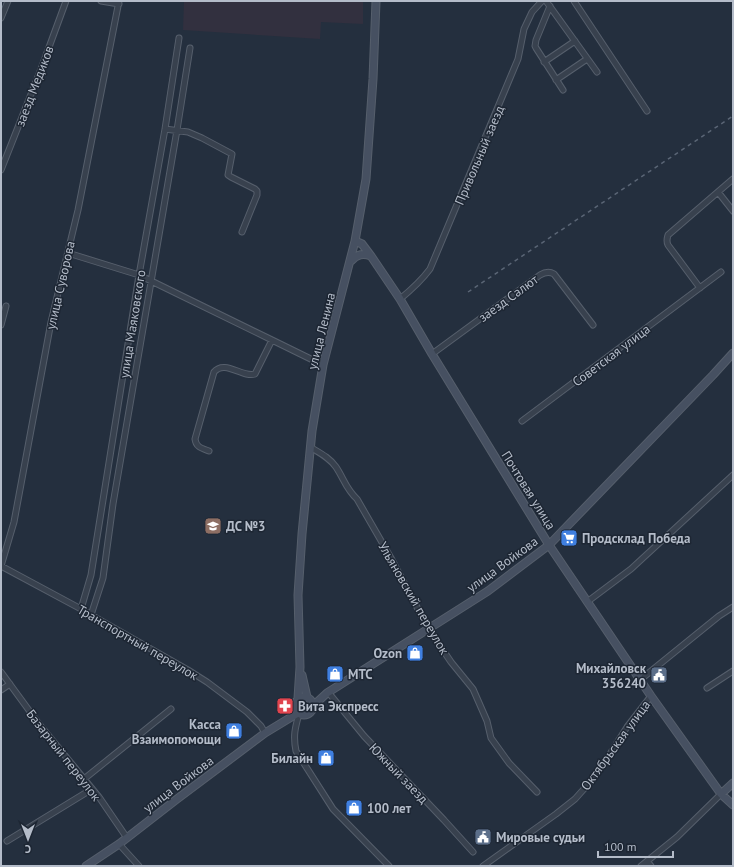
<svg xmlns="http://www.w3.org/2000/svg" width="734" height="867" viewBox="0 0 734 867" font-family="'PT Sans',sans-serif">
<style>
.medical{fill:#32303f}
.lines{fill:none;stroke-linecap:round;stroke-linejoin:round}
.street-casing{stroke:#565f6c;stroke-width:7}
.secondary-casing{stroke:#565f6c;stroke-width:9}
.street{stroke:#38414e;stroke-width:5}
.secondary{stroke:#465061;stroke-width:7}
.rail{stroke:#5a6575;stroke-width:1.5;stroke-dasharray:4 4;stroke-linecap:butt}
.labels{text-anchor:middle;stroke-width:3;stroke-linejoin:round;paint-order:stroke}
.street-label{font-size:13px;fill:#b4bcc9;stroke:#1d2633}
.poi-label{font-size:13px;font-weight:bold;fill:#b4bcc9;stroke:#1d2633;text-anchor:start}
</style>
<rect width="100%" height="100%" fill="#242f3e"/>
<path class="medical" d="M 184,1 L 363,1 L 363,24 L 321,22 L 320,39 L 183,30 Z"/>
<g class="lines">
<g class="street-casing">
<path id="street" d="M 101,1 L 119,4
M 546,1 L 597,72
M 574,1 L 647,111
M 550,6 L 536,40 L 535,46 L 536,48 L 563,90
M 1,18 L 8,1
M 544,62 L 575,41
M 556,80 L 587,59
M 165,129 L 188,132 L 202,138 L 232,154 L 228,175 L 231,177 L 255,189 L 257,191 L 257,195 L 242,232
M 1,170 L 41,69 L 66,1
M 718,192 L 733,211
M 68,253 L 139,275 L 272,340 L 323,365
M 700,288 L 668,245 C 666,241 667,239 668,235 L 733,179
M 400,299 C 411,290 421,281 430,269 L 518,59 L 524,29 L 532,12 L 542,1
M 1,325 L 6,306
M 432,354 L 540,275 C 545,272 549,271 554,274 L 593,325
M 522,421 L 721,272
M 310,447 C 320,453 330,458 336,467 C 344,479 346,489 357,499 L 391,558 L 428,628 L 451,662 L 473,689 L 487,721 L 491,738 L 509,763 L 537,792
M 209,451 C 201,448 196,447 195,439 L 214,372 C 225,359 242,378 255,374 L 272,340
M 1,566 L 14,522 L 51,322 L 78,210 L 119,1
M 1,566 L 81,609 L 91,615 L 188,670 L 207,682 L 247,712 L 261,726 L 265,733
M 587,602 L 631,569 L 733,475
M 81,609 L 91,575 L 139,275 L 165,129 L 179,38
M 91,615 L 103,578 L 113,504 L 177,130 L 190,48
M 1,672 L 39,724 L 99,797 L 127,838
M 640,680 L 719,616 L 733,607
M 707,688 L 733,671
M 1,690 L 10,684
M 328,692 L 364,736 L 444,820 L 473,852
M 299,714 C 295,728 293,736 296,751 L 333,809 L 389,866
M 84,779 L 171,709
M 7,841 L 92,789
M 119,844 L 139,866
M 647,861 L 651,866
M 483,866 L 556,814 L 575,799 L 592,780 L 608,757 L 627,727 L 651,696
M 641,866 L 677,837 L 721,794"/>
</g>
<g class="secondary-casing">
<path id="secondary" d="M 355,241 L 362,244 L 371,256 L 400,299 L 432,354 L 549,545 L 651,696 L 721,794 L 733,805
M 351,261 C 357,254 363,253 371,256
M 302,675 L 307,697
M295 706a9 9 0 1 1 18 0a9 9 0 1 1-18 0Z
M 298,698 L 300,667 L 298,595 L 302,534 L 312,431 L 323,365 L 355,241 L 366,179 L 373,79 L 376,1
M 314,705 L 327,693 L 488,591 L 549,545 L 713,375 L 733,353
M 721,794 L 733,783
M 86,866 L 119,844 L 177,799 L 265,733 L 298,713"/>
</g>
<use href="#street" class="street"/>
<use href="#secondary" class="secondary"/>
<path class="rail" d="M 468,292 L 733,116"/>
</g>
<defs>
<g id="school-square" transform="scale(0.9)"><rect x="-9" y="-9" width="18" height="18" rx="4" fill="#8d6e63" stroke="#1d2633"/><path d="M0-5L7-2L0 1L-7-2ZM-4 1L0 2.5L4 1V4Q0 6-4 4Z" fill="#fff"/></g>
<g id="supermarket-square" transform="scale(0.9)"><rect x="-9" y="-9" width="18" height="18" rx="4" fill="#3f7fe0" stroke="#1d2633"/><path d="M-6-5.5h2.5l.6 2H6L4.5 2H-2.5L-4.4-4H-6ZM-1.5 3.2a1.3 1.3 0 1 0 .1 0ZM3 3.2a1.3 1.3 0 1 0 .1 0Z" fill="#fff"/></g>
<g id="shop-square" transform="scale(0.9)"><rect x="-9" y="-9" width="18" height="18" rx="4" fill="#3f7fe0" stroke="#1d2633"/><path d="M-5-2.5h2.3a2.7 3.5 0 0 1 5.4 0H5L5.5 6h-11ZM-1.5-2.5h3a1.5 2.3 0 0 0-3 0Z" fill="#fff"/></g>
<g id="civic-square" transform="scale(0.9)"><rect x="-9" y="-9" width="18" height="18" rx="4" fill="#5c6f8a" stroke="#1d2633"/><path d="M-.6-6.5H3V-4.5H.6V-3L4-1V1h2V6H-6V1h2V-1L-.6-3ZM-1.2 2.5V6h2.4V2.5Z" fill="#fff"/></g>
<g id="pharmacy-square" transform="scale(0.9)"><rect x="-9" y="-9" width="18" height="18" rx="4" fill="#e0444e" stroke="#1d2633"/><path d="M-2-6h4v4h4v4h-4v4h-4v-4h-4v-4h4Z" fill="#fff"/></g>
</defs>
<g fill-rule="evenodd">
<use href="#school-square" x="213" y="526"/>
<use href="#supermarket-square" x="569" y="538"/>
<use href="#shop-square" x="415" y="653"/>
<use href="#shop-square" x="335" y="674"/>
<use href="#civic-square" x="659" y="675"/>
<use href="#pharmacy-square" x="285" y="706"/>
<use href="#shop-square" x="234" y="731"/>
<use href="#shop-square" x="326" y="758"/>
<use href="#shop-square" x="354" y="808"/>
<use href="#civic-square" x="483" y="837"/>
</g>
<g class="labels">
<g class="street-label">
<text transform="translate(34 86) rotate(-69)" y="5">заезд Медиков</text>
<text transform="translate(479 155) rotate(-67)" y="5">Привольный заезд</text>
<text transform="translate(60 285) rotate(-77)" y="5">улица Суворова</text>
<text transform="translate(508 298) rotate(-36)" y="5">заезд Салют</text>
<text transform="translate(132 324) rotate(-81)" y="5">улица Маяковского</text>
<text transform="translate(321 331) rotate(-76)" y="5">улица Ленина</text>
<text transform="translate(611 355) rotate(-37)" y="5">Советская улица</text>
<text transform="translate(529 490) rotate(58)" y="5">Почтовая улица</text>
<text transform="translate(502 564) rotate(-36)" y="5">улица Войкова</text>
<text transform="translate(414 598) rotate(60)" y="5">Ульяновский переулок</text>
<text transform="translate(138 642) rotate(30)" y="5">Транспортный переулок</text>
<text transform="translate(615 745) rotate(-54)" y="5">Октябрьская улица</text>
<text transform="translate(64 755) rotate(52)" y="5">Базарный переулок</text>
<text transform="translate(399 773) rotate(46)" y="5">Южный заезд</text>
<text transform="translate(178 784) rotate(-37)" y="5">улица Войкова</text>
</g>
<g class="poi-label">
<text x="226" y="531">ДС №3</text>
<text x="582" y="543">Продсклад Победа</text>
<text x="402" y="658" text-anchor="end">Ozon</text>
<text x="646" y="673" text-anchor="end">Михайловск<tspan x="646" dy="15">356240</tspan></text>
<text x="348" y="679">МТС</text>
<text x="298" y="711">Вита Экспресс</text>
<text x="221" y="729" text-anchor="end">Касса<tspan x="221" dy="15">Взаимопомощи</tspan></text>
<text x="313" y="763" text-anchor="end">Билайн</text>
<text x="367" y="813">100 лет</text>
<text x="496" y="842">Мировые судьи</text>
</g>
</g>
<rect width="734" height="867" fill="none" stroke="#b4bcc9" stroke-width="4"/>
<g transform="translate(28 839) rotate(180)" stroke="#1d2633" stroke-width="3" paint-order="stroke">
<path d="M0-3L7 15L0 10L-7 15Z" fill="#b4bcc9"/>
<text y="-6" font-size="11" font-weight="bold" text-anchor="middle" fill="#b4bcc9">С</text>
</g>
<path d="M598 851v6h75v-6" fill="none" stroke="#b4bcc9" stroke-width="2"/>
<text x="604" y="851" font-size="12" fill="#b4bcc9" stroke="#1d2633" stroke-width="3" paint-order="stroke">100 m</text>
</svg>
